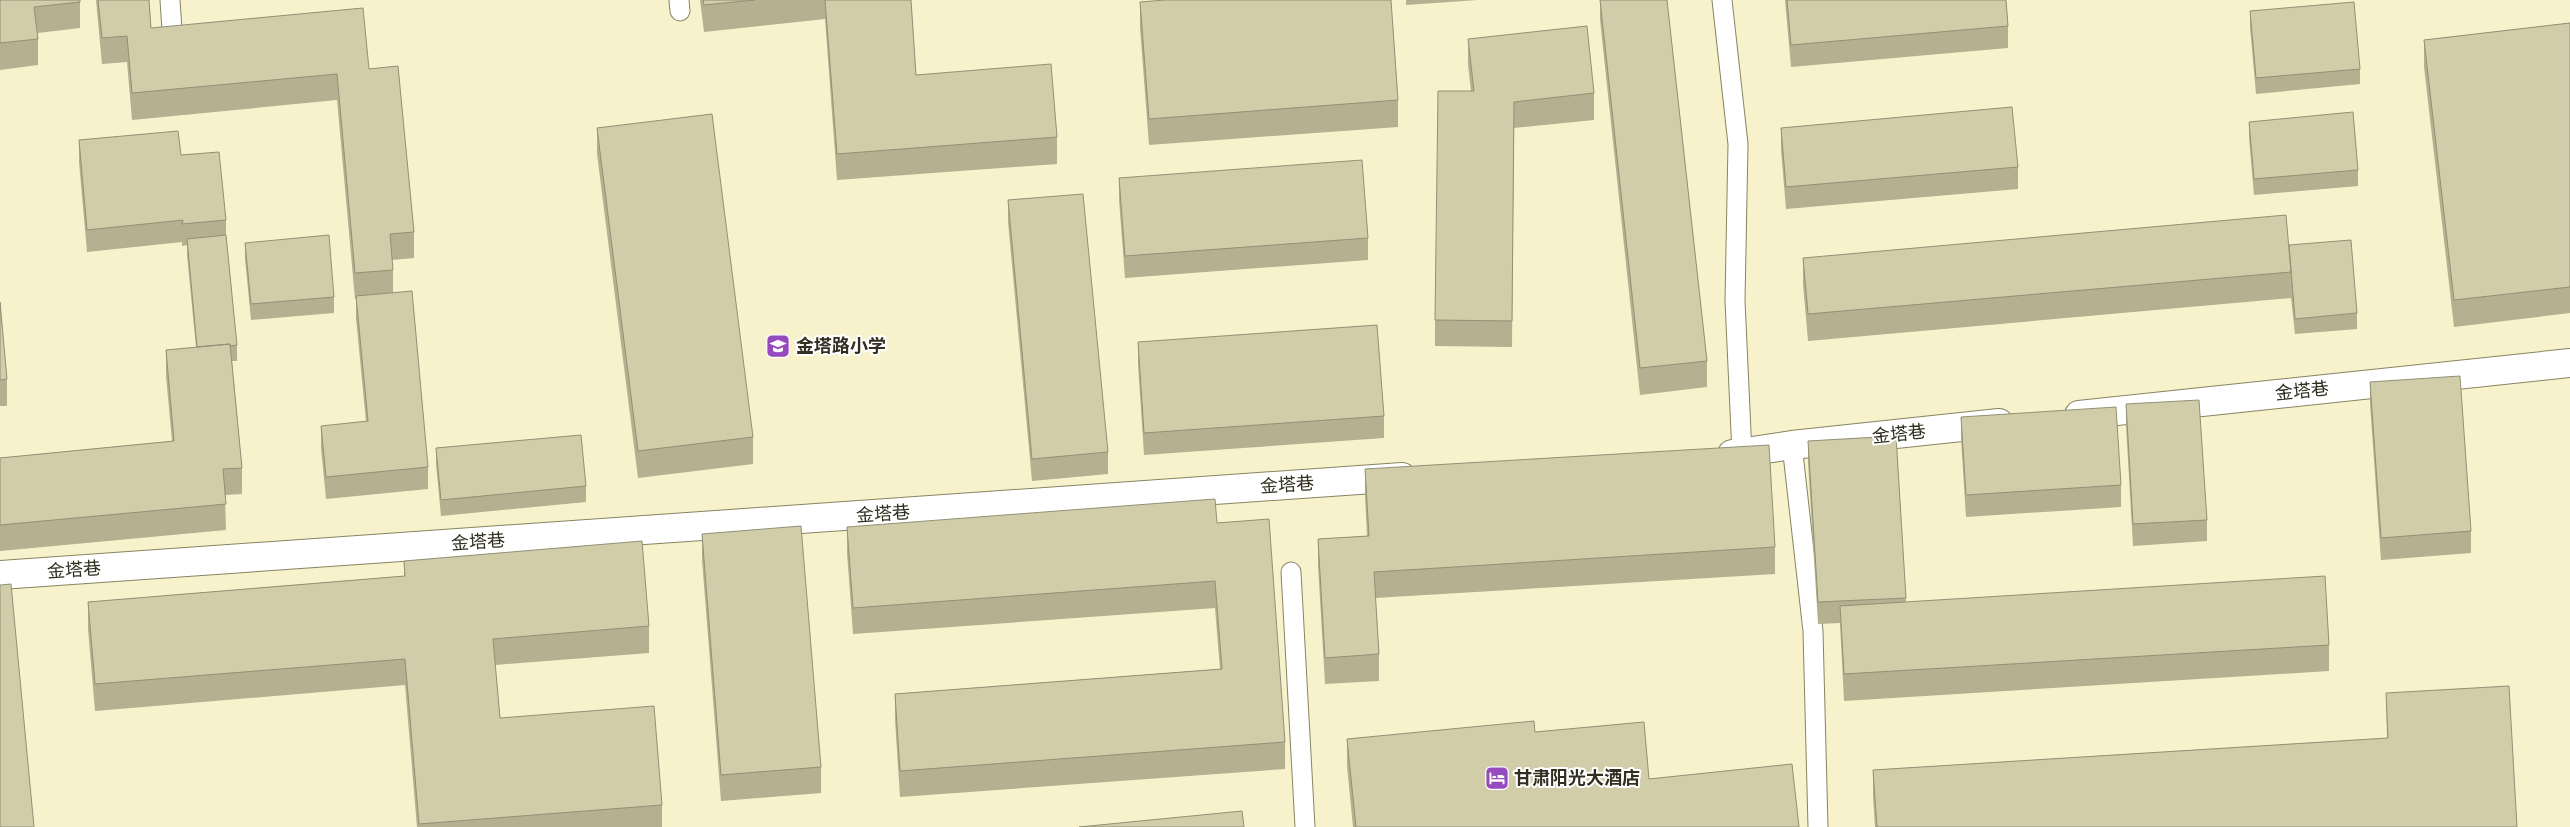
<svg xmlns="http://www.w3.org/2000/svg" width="2570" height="827" viewBox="0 0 2570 827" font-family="'Alegreya Sans','Noto Sans SC',sans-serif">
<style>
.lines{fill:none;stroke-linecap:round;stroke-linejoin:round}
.lane-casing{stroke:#888461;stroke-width:21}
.street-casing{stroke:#888461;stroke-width:30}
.lane{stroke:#fff;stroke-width:19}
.street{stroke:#fff;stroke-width:28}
.wall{fill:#b4b090}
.building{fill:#d1cda8;stroke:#929076}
.labels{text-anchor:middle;stroke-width:4;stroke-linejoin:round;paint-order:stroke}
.poi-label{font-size:18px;font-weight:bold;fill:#312f20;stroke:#fff;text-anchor:start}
.street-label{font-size:18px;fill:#312f20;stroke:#fff}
</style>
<rect width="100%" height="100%" fill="#f7f2cc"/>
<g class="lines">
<g class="lane-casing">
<path id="lane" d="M 170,0 L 172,30
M 679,0 L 680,11
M 1722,0 L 1738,144 L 1735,301 L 1742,454
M 1792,445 L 1813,631 L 1818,827
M 1291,572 L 1305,827"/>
</g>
<g class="street-casing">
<path id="street" d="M 2079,415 L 2570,363
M 1732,454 L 1792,445 L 1999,423
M 0,575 L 1402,477"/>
</g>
<use href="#lane" class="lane"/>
<use href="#street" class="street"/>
</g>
<path class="wall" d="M 0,0 L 80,0 L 80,28 L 38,33 L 38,65 L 0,70 Z
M 96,0 L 149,0 L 151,28 L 369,69 L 414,232 L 414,258 L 392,260 L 393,270 L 393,293 L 428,467 L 428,489 L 326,499 L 321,448 L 321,426 L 366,422 L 356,318 L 356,299 L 355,299 L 337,100 L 132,120 L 127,62 L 102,64 Z
M 700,0 L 911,0 L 916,75 L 1057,137 L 1057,164 L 837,180 L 825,19 L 704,32 Z
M 1406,0 L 1478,0 L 1406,5 Z
M 1600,0 L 1667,0 L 1707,361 L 1707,387 L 1640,395 L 1600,20 Z
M 1785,0 L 2006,0 L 2008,26 L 2008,48 L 1791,67 Z
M 1140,2 L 1398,100 L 1398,127 L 1149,145 L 1140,28 Z
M 2250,11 L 2360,69 L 2360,84 L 2256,94 L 2250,27 Z
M 2570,23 L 2570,313 L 2454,327 L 2424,67 L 2424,40 Z
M 1468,39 L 1594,93 L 1594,120 L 1514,128 L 1512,347 L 1435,346 L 1435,320 L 1471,91 L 1468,65 Z
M 2249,122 L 2358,170 L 2358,186 L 2254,195 L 2249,138 Z
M 597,128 L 753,437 L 753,464 L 638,478 L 597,154 Z
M 1781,128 L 2018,167 L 2018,189 L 1786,209 L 1781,150 Z
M 79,140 L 181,155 L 226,220 L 226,235 L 237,345 L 237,361 L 232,361 L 242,468 L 242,494 L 225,495 L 226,530 L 0,551 L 0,458 L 172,441 L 166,376 L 166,350 L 196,347 L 187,255 L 187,245 L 182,246 L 182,242 L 87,252 L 79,162 Z
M 1119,178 L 1368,238 L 1368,260 L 1125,278 L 1119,200 Z
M 1008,200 L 1108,452 L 1108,474 L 1032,481 L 1008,222 Z
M 245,243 L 334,297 L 334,313 L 251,320 L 245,259 Z
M 2289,245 L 2357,313 L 2357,329 L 2295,334 L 2291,298 L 1808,341 L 1803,284 L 1803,258 Z
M 0,302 L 7,379 L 7,406 L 0,406 Z
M 1138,342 L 1384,416 L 1384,438 L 1144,455 L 1138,364 Z
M 2370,382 L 2471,531 L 2471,553 L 2381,560 L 2370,404 Z
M 2126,404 L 2207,520 L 2207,541 L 2133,546 L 2126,426 Z
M 1961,417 L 2121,485 L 2121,507 L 1966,517 L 1961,439 Z
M 1896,436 L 1906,602 L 2329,645 L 2329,671 L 1844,701 L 1840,623 L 1818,624 L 1808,463 L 1808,441 Z
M 436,448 L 586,486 L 586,502 L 441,516 L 436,464 Z
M 1365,469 L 1775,547 L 1775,574 L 1375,598 L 1379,654 L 1379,681 L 1325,684 L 1318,565 L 1318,539 L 1367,536 L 1365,496 Z
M 1217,523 L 1285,742 L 1285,769 L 900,797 L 895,720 L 895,694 L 1220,669 L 1215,608 L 853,634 L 847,553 L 847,527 Z
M 702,534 L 821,767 L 821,793 L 721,801 L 702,560 Z
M 404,561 L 649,626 L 649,653 L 495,665 L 500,718 L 662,805 L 662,827 L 417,827 L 405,685 L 95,711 L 88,629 L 88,602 L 404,576 Z
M 2386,693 L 2517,827 L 1875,827 L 1873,796 L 1873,770 L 2387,738 Z
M 1535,732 L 1649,779 L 1799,827 L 1353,827 L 1347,766 L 1347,739 Z"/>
<path class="building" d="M 0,0 L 80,0 L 80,2 L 34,7 L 38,39 L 0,43 Z
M 98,0 L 149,0 L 151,28 L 363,8 L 369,69 L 398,66 L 414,232 L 390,234 L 393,270 L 355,273 L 337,74 L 132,93 L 127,36 L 102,38 Z
M 703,0 L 755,0 L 704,5 Z
M 825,0 L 911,0 L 916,75 L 1051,64 L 1057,137 L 837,154 Z
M 1165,0 L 1391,0 L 1398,100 L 1149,119 L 1140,2 Z
M 1600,0 L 1667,0 L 1707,361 L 1640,368 Z
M 1787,0 L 2006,0 L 2008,26 L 1791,45 Z
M 2354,2 L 2360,69 L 2256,78 L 2250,11 Z
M 2570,23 L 2570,287 L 2454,300 L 2424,40 Z
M 1587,26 L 1594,93 L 1514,102 L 1512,321 L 1435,320 L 1438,91 L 1474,91 L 1468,39 Z
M 2012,107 L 2018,167 L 1786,187 L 1781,128 Z
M 2353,112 L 2358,170 L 2254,179 L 2249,122 Z
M 712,114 L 753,437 L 638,451 L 597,128 Z
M 178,131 L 181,155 L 219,152 L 226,220 L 182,224 L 183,220 L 87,230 L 79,140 Z
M 1362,160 L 1368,238 L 1125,256 L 1119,178 Z
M 1083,194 L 1108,452 L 1032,459 L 1008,200 Z
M 2286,215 L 2291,272 L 1808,314 L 1803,258 Z
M 226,235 L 237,345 L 230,346 L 230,344 L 197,347 L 187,239 Z
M 329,235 L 334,297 L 251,304 L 245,243 Z
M 2351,240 L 2357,313 L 2295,319 L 2289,245 Z
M 412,291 L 428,467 L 326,477 L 321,426 L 368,421 L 356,296 Z
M 0,302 L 7,379 L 0,380 Z
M 1377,325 L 1384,416 L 1144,433 L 1138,342 Z
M 230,344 L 242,468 L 223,469 L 226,504 L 0,525 L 0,458 L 174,441 L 166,350 Z
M 2460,376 L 2471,531 L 2381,538 L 2370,382 Z
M 2199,400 L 2207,520 L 2133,524 L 2126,404 Z
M 2116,407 L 2121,485 L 1966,495 L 1961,417 Z
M 581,435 L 586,486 L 441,500 L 436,448 Z
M 1896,436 L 1906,598 L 1818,602 L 1808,441 Z
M 1769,445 L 1775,547 L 1374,572 L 1379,654 L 1325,658 L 1318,539 L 1369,536 L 1365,469 Z
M 1215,499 L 1217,523 L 1269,519 L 1285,742 L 900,771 L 895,694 L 1222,669 L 1215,581 L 853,608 L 847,527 Z
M 801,526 L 821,767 L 721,775 L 702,534 Z
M 642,541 L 649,626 L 493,639 L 500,718 L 654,706 L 662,805 L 419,824 L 405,659 L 95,684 L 88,602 L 405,576 L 404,561 Z
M 2325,576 L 2329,645 L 1844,674 L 1840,606 Z
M 11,584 L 34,827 L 0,827 L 0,585 Z
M 2509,686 L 2517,827 L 1877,827 L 1873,770 L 2388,738 L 2386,693 Z
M 1534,721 L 1535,732 L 1644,722 L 1649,779 L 1792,764 L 1799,827 L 1356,827 L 1347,739 Z
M 1242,811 L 1244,827 L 1079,827 Z"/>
<defs>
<g id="school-square" transform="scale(1.25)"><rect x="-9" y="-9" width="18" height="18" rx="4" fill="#954bbd" stroke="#fff"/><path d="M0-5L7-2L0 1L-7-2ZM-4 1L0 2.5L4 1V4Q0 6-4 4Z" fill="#fff"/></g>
<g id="hotel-square" transform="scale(1.25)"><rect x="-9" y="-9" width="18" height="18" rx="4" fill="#954bbd" stroke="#fff"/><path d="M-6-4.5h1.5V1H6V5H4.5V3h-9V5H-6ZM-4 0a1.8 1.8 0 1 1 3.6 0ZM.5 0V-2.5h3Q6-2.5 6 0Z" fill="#fff"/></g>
</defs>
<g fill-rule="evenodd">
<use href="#school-square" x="778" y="346"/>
<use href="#hotel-square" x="1497" y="778"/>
</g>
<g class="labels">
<g class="poi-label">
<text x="796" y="352">金塔路小学</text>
<text x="1514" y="784">甘肃阳光大酒店</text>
</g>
<g class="street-label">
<text transform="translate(2302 391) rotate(-6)" y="6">金塔巷</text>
<text transform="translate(1899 434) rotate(-6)" y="6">金塔巷</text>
<text transform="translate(1287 485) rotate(-4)" y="6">金塔巷</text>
<text transform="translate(883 514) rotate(-4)" y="6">金塔巷</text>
<text transform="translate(478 542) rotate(-4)" y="6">金塔巷</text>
<text transform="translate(74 570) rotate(-4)" y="6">金塔巷</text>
</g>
</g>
</svg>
